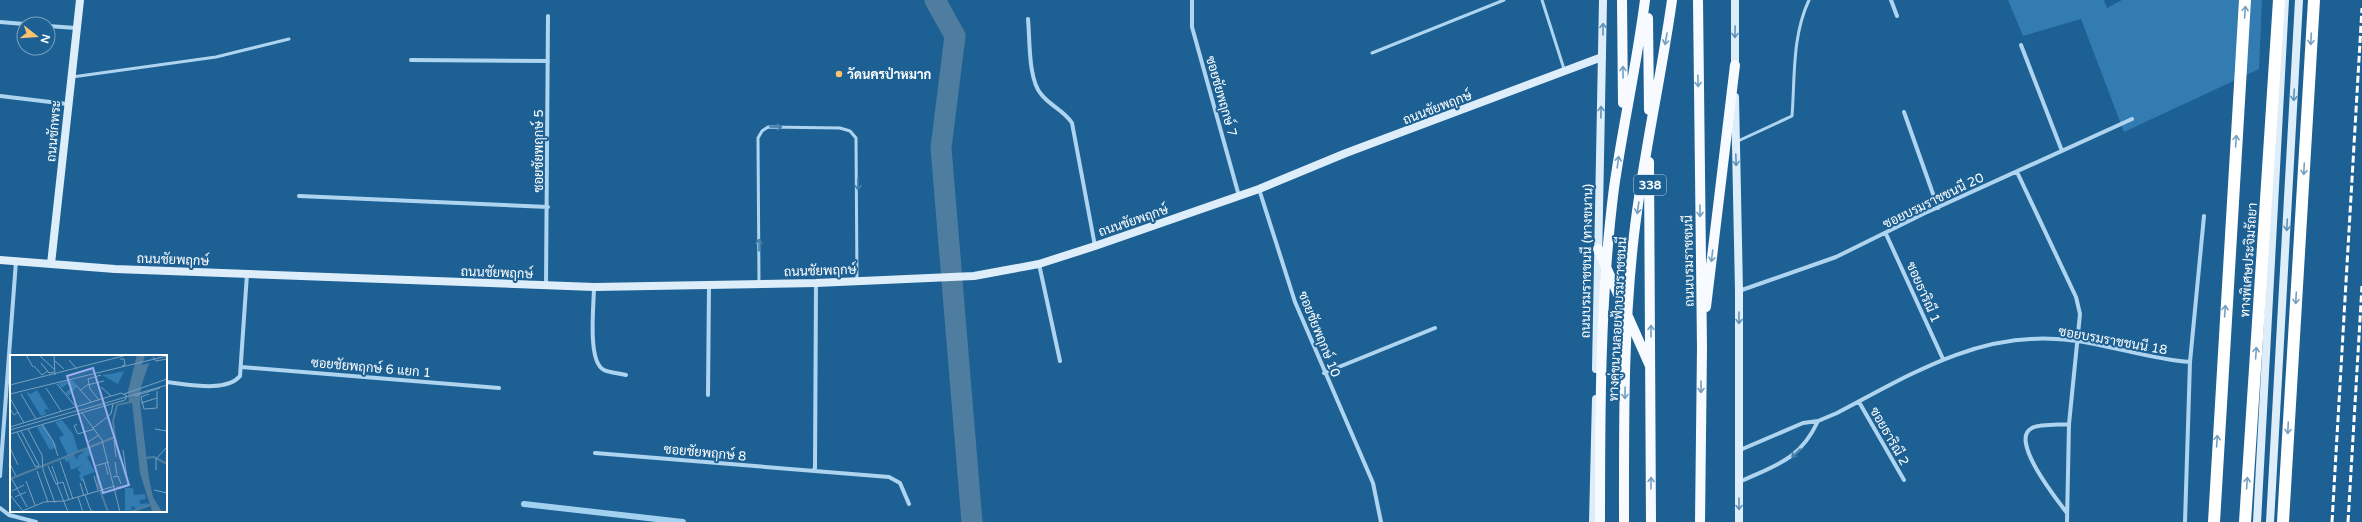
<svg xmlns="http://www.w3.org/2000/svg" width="2362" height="522" viewBox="0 0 2362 522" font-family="'Varela Round',Sarabun,sans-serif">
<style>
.green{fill:#327cb1}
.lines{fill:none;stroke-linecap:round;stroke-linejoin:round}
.stream{stroke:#a3d1f0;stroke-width:6}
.canal{stroke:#4f7da0;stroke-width:21}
.lane{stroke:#afd4ef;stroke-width:3}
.street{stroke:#afd4ef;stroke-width:4}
.secondary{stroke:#ddedfa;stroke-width:8}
.primary{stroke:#f7fbff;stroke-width:10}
.highway{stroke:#fff;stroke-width:12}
.rail{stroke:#fff;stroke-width:3;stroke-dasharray:7 3;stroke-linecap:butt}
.oneway{stroke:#77a0bf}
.oneway2{stroke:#6092b8}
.oneway3{stroke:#749fbf}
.oneway4{stroke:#427eab}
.poi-dot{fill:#fec16e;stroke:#1d6194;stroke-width:1.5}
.labels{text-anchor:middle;stroke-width:4;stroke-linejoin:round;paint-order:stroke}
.shield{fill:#1d6194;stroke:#bbd0df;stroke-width:1}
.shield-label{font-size:12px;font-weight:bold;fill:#fff}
.poi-label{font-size:13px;font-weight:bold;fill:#fff;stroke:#1d6194;text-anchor:start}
.street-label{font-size:13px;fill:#fff;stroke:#1d6194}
.inset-river{fill:none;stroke:#4f7da0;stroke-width:2}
.inset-road{fill:none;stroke:#77a0bf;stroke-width:1}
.view{fill:#99afed;fill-opacity:0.15;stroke:#99afed;stroke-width:2}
.inset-edge{fill:none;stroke:#fff;stroke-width:2}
</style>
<rect width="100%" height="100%" fill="#1d6194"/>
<path class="green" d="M 2008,0 L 2104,0 L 2107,8 L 2122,0 L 2262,0 L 2259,69 L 2124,132 L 2081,19 L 2023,36 Z"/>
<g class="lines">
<path class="stream" d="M 524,504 L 683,522"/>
<path class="canal" d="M 935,0 L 955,36 L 941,148 L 972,522"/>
<path class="lane" d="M 1542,0 L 1564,69
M 1372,53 L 1504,0
M 72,77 L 216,57 L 289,39
M 1738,141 L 1792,116 C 1795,77 1792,36 1809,0
M 759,284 L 758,138 L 762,131 L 768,127 L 840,128 L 850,131 L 856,138 L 857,281"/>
<path class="street" d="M 1192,0 L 1192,27 L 1239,196
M 1891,0 L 1897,16
M 1028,19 C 1030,39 1028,79 1041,94 C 1050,106 1064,110 1072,123 L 1095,246
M 0,22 L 24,24
M 48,26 L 76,28
M 2021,45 L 2062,151
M 411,60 L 548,61
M 0,96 L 67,104
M 1904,112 L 1938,208
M 2017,172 L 2076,297 L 2080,314 L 2069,424 L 2067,522
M 1259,189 L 1295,302 L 1373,483 L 1381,522
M 299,196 L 548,207
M 1886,234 L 1943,359
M 1039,264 L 1060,361
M 546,286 L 548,16
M 594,287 C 594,305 587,362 604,370 C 610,373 619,373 626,375
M 1739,291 L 1836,257 L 1923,214 L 2132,119
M 2190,362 L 2204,216
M 242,367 L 499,388
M 1324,373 L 1435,328
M 166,382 C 187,384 226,393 240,376 L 247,274
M 708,395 L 709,285
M 1859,402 L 1904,480
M 1740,450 L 1803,423 L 1818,421 L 1837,413 C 1908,376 1973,334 2056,339 C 2101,341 2145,359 2190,362 L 2185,522
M 595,453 L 889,477 L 900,483 L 909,504
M 813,471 L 815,468 L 816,283
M 0,476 L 16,261
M 1739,482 C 1776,465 1800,460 1818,421
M 0,508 L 9,515 L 36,522
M 2067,513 C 2058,501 2008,439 2032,428 C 2039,424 2061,425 2069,424"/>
<path class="secondary" d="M 1735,71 L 1735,0
M 1735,97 L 1739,291 L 1739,522
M 0,260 L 115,269 L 594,287 L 816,283 L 974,276 L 1039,264 L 1095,246 L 1259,189 L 1346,153 L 1602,57
M 51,264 L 80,0
M 1596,369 L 1603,0
M 1593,522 L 1596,399
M 2257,522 L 2285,0
M 2270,522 L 2299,0"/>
<path class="primary" d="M 1622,0 L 1623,103
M 1698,0 L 1702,348 L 1700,522
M 1648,18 L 1649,110
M 1649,162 L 1651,522
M 1598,249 L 1650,366
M 1706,307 L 1735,65
M 1600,522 C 1600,410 1600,298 1614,188 C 1623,125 1637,63 1645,0
M 1624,522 C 1624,426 1623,330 1634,235 C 1643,156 1661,79 1672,0"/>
<path class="highway" d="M 2214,522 L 2245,0
M 2245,522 L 2279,0
M 2283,522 L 2314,0"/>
<path class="rail" d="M 2332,522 L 2362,8
M 2348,522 L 2362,286"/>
</g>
<defs><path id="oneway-shaft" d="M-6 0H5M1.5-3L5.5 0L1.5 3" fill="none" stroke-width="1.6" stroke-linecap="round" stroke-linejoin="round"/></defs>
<g class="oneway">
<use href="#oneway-shaft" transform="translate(2245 12) rotate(-86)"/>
<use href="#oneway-shaft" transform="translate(2311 39) rotate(93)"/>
<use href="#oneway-shaft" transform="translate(2236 141) rotate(-86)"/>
<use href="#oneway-shaft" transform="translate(2304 169) rotate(93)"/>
<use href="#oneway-shaft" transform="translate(2296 298) rotate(93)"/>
<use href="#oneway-shaft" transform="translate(2225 311) rotate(-86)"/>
<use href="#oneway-shaft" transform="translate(2256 353) rotate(-86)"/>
<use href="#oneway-shaft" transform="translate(2288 428) rotate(93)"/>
<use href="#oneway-shaft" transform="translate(2217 441) rotate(-86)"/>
<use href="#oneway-shaft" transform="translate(2247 483) rotate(-86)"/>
</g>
<g class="oneway2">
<use href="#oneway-shaft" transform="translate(1603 29) rotate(-90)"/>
<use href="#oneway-shaft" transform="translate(1735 32) rotate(91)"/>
<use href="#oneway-shaft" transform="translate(2294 95) rotate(93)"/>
<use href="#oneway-shaft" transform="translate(1601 112) rotate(-89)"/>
<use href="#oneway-shaft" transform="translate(1736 160) rotate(88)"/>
<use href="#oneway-shaft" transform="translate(2287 225) rotate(93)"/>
<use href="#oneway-shaft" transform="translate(1739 318) rotate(90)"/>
<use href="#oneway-shaft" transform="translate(1739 504) rotate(90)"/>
</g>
<g class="oneway3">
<use href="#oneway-shaft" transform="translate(1666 39) rotate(100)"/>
<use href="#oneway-shaft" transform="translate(1623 72) rotate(-91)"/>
<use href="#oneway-shaft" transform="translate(1698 81) rotate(89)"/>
<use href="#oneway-shaft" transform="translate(1618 162) rotate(-82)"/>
<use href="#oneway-shaft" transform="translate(1638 208) rotate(98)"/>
<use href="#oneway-shaft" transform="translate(1700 211) rotate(89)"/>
<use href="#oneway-shaft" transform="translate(1712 256) rotate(97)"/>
<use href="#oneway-shaft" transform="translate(1651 331) rotate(-90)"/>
<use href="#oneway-shaft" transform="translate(1701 387) rotate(90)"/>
<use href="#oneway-shaft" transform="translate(1625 393) rotate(91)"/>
<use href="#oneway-shaft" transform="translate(1651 483) rotate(-89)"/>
</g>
<g class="oneway4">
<use href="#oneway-shaft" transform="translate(776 127) rotate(1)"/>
<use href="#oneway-shaft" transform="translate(858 184) rotate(90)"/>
<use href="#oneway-shaft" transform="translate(759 245) rotate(-90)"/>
<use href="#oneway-shaft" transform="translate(1796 453) rotate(136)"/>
</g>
<circle class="poi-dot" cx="839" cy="74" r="4"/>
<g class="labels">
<rect class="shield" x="1634" y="175" width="32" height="20" rx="3"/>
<g class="shield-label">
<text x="1650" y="189">338</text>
</g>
<g class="poi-label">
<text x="847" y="79">วัดนครป่าหมาก</text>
</g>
<g class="street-label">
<text transform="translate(1222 96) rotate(74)" y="5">ซอยชัยพฤกษ์ 7</text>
<text transform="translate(1437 107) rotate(-21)" y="5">ถนนชัยพฤกษ์</text>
<text transform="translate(53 131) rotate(-85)" y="5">ถนนชักพระ</text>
<text transform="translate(538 151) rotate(-90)" y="5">ซอยชัยพฤกษ์ 5</text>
<text transform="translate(1933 200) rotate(-26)" y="5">ซอยบรมราชชนนี 20</text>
<text transform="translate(1133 220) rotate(-19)" y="5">ถนนชัยพฤกษ์</text>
<text transform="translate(173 259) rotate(2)" y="5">ถนนชัยพฤกษ์</text>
<text transform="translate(2248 260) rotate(-86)" y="5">ทางพิเศษประจิมรัถยา</text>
<text transform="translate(1586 261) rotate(-89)" y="5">ถนนบรมราชชนนี (ทางขนาน)</text>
<text transform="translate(1688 261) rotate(-91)" y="5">ถนนบรมราชชนนี</text>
<text transform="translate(820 270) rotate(-2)" y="5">ถนนชัยพฤกษ์</text>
<text transform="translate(497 272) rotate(2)" y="5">ถนนชัยพฤกษ์</text>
<text transform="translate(1924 292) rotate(66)" y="5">ซอยธาริณี 1</text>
<text transform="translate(1617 319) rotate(-87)" y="5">ทางคู่ขนานลอยฟ้าบรมราชชนนี</text>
<text transform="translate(1320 334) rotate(68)" y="5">ซอยชัยพฤกษ์ 10</text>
<text transform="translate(2113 340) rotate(10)" y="5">ซอยบรมราชชนนี 18</text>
<text transform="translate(371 367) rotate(5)" y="5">ซอยชัยพฤกษ์ 6 แยก 1</text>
<text transform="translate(1890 436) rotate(60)" y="5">ซอยธาริณี 2</text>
<text transform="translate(705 452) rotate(5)" y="5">ซอยชัยพฤกษ์ 8</text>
</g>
</g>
<g transform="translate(10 355)">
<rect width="157" height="157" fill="#1d6194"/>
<path d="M 114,16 L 108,29 L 92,20 L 101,19 ZM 62,25 L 67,31 L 59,41 L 55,38 L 61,33 L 57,29 L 52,33 L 48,28 ZM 27,35 L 41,58 L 37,54 L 34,55 L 37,59 L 31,61 L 16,37 L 21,39 ZM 52,65 L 63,79 L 68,96 L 58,101 L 49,83 L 54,80 L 45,67 ZM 34,70 L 47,92 L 40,95 L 27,72 ZM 78,93 L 80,100 L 77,102 L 85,117 L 73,121 L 74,126 L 71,126 L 69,120 L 71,118 L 67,114 L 73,110 L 61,115 L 59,106 L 56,107 L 54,103 L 64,99 L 67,105 L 68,101 ZM 115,133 L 123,133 L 124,140 L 135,139 L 136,144 L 130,145 L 130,149 L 138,148 L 139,151 L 128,155 L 122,151 L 121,155 L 115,156 Z" fill="#327cb1"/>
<path d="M 127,0 L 135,0 L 132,10 L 139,8 L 131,32 L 130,48 L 139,124 L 143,142 L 152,157 L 142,156 L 130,118 L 122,48 L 119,48 L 118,36 Z" fill="#4f7da0"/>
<path class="inset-river" d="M 105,81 L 110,104M 134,103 L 144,102 L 157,109M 87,120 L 89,134M 0,124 L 105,82 L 103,66 L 107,50 L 121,47M 90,135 L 98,157M 120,157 L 140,150"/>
<path class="inset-road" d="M 16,0 L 23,12M 29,0 L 45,15M 44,0 L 45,20M 143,2 L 146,6 L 157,4M 110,4 L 114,4 L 115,10 L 112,11M 59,5 L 67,14M 45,6 L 54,14M 31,8 L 39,18 L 44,17M 24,11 L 32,20 L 38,16M 47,29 L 66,52M 0,30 L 117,0M 66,30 L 81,47M 91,32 L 101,41M 36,33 L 51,56M 71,35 L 77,30 L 94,26M 0,39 L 157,1M 11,39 L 26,64M 114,39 L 157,24M 139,39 L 131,42 L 134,54 L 147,53 L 147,36M 125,41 L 150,33M 0,43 L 14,68M 89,45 L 80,34 L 78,24 L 91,20M 131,48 L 147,43M 0,54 L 4,60 L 8,57M 68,56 L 157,30M 72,58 L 92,85 L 110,157M 67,69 L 64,71 L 68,79 L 84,74M 32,70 L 43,86 L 48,101M 0,72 L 111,38 L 117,41 L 115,45 L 0,79M 83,73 L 101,59 L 103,49M 18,74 L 32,100 L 33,115 L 45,148M 145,74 L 157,76M 0,75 L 69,55M 11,76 L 29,110 L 28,112M 7,77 L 25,111 L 28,112M 104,85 L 106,102M 78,87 L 89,80M 0,93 L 8,110M 50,106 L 63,144M 105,107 L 107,120M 95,108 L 98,120M 0,109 L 6,121M 38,111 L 46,129 L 53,127 L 59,145M 42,111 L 48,128M 85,111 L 99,107M 146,115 L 146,104 L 156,93M 27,116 L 38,147M 84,121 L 88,135M 103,122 L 108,121 L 111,129M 2,124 L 17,152M 73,124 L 78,139M 16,126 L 25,150M 70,128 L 74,141M 47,129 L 58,157M 106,133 L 118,130 L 113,95M 144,135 L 157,138M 2,136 L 14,130M 75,140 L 81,156 L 90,157M 1,141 L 12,155M 5,142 L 16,137M 68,142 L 73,157M 10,157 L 34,147 L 54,146 L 105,131"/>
<path class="view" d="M 83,13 L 119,130 L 93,138 L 57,21 Z"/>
<rect width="157" height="157" class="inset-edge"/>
</g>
<g transform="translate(36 36) rotate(107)"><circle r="19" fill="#1d6194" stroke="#77a0bf"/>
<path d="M0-3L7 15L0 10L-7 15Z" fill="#fec16e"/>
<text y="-6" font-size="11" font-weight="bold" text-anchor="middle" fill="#ffffff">N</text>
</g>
</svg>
